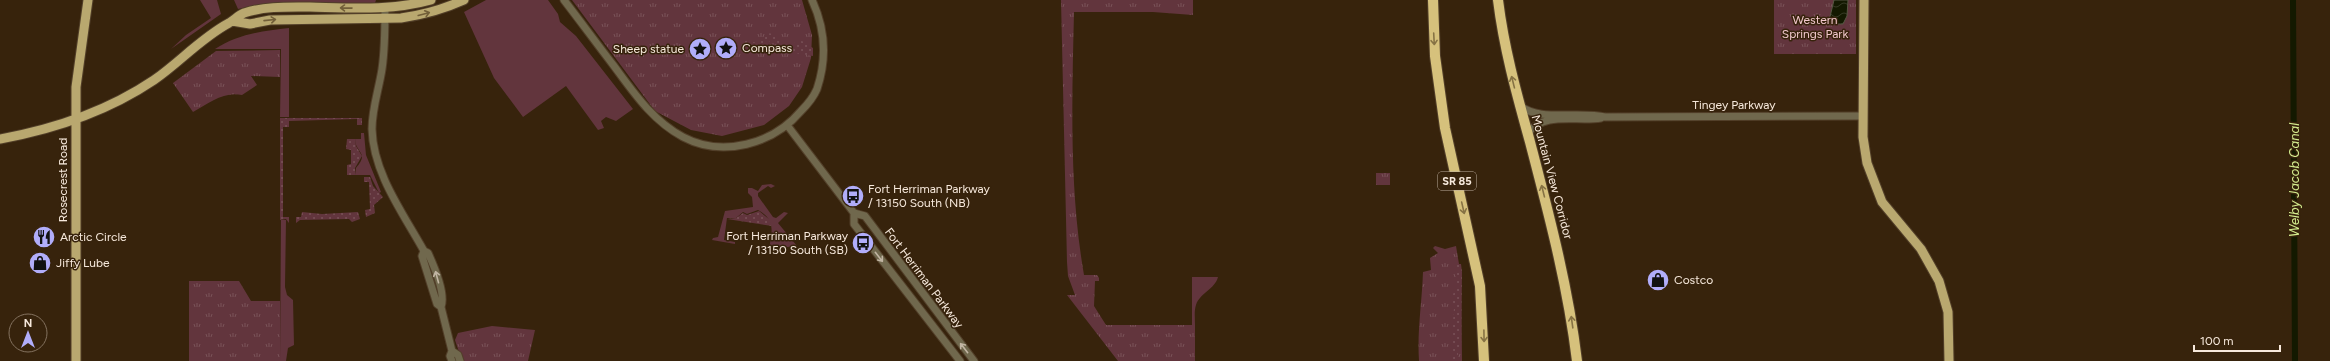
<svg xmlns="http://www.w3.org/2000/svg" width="2330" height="361" viewBox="0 0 2330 361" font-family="Figtree,sans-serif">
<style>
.grass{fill:#62353d}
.park{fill:url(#park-tufts)}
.garden{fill:url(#garden-dots)}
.water{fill:url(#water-waves);stroke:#575742}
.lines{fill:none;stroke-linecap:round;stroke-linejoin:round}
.canal{stroke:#131900;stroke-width:6}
.minor-casing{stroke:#523f29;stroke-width:9}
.major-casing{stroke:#523f29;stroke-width:11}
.highway-casing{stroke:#523f29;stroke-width:12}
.minor{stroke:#70684d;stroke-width:7}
.major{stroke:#b9a86f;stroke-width:9}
.highway{stroke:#d6c17c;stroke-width:10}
.oneway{stroke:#725f39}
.oneway2{stroke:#867244}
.oneway3{stroke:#c1b5a3}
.labels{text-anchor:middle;stroke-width:3;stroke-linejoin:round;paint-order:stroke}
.shield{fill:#37230c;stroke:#bdae9e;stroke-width:1}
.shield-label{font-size:11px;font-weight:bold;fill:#f7e9dc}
.park-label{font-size:12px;fill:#f2c8cd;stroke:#37230c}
.poi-label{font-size:12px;fill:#f7e9dc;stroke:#37230c;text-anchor:start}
.street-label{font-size:12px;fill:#f7e9dc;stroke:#37230c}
.water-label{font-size:13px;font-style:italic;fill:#d4ed8f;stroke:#37230c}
</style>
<defs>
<pattern id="park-tufts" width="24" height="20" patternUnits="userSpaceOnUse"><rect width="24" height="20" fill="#62353d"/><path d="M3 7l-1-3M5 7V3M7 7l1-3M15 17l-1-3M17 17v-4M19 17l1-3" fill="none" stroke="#795258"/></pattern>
<pattern id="garden-dots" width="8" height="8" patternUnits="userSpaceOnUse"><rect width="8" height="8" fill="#62353d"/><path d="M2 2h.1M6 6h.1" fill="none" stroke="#795258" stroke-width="1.8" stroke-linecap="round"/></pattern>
<pattern id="water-waves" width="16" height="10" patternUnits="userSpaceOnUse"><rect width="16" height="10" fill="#131900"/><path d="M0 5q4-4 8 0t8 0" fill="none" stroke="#363a25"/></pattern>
</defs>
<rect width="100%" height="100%" fill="#37230c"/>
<path class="grass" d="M 200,0 L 217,0 L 221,14 L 171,49 L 186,35 L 211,18 Z
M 234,0 L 376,0 L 375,3 L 262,4 L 238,9 Z
M 486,0 L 548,0 L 558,14 L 560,22 L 576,36 L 633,109 L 616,121 L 606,117 L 601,121 L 604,128 L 598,130 L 566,86 L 523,117 L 494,78 L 464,12 Z
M 289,28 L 289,117 L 280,117 L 281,49 L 215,49 C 238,34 262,31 289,28 Z
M 361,133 L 364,133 L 366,155 L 381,192 L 379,193 L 370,175 L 356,175 L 356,168 C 370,152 355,153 355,139 L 361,139 Z
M 771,184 L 775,186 L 771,188 L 768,186 L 758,193 L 758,196 L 773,217 L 776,218 L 784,212 L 788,213 L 778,223 L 797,246 L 769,249 C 772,232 776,220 758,210 L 747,214 L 743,212 L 736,218 L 727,218 L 724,240 L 735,242 L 735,244 L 712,240 L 713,238 L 718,237 L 725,211 L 753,207 L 752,197 L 748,193 L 748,188 L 752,188 L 758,191 L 762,185 Z
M 281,220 L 286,220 L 285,287 L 287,295 L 293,300 L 294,345 L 288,348 L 286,361 L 280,361 Z
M 1192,277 L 1218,277 C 1215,289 1200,293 1196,305 C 1194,311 1195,318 1195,325 L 1192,325 Z"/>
<path class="park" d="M 572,0 L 802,0 L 812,35 L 811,58 L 802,87 L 789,106 L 764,125 L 722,136 L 691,130 L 655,111 Z
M 1061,0 L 1193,0 L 1193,15 L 1153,12 L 1074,12 C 1072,99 1069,189 1084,275 L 1097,275 L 1099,278 L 1099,281 L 1095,281 L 1094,306 L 1106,325 L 1195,325 L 1195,361 L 1118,361 L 1067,295 L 1075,295 L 1068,276 L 1067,262 Z
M 1774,0 L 1856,0 L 1856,54 L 1774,54 Z
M 280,50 L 280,77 L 251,76 L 257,85 L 242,95 C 224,91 209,103 193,112 L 173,83 L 216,51 Z
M 1376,173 L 1390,173 L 1390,185 L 1376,185 Z
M 1435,246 L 1445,249 L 1456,246 L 1461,276 L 1462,361 L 1419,361 C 1417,331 1422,302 1423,272 L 1431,270 L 1430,258 L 1438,253 L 1433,248 Z
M 189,281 L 239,281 L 251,301 L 280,301 L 280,361 L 189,361 Z
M 492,326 L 535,330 L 528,361 L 462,361 L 455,340 L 458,333 Z"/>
<path class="garden" d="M 770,33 L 774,37 L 778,35 L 784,43 L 790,44 L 802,41 L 813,48 L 813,56 L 789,52 L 778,43 L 771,40 L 760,50 L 733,48 L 743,40 L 758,43 Z
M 280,118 L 362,118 L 362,125 L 357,125 L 357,119 L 289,121 L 289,127 L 283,127 L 283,217 L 289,217 L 289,223 L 286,219 L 280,220 Z
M 347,139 L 355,139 L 356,146 L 362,156 L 355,168 L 356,175 L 347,175 L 347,165 L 351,164 L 351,150 L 346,149 Z
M 364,177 L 370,177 L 373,186 L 383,197 L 374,205 L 375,213 L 366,217 L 365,210 L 370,209 L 369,182 L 364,182 Z
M 759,211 L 770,220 L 772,226 L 727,219 L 736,218 L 743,213 L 747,215 Z
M 302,212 L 322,214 L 358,212 L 360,219 L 352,222 L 349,219 L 300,220 L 296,223 L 296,217 L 301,217 Z
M 1456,264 L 1461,264 L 1462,272 L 1461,350 L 1458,350 L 1458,361 L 1453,361 L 1451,345 L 1454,308 L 1452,298 L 1456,284 Z"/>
<path class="water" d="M 1834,0 L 1848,0 L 1847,16 L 1843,24 L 1836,24 L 1829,21 Z"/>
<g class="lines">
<path class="canal" d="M 2293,0 L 2295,361"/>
<g class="minor-casing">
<path id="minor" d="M 564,0 C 581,22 597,44 614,66 C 634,93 652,120 683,137 C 723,158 773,144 801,111 C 807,105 814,96 817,89 C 827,59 825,28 812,0
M 385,8 C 385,28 385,49 382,69 C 379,89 372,108 372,129 C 373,173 403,213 424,251 L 428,253 C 434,266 446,294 441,307 L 452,351 L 450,356 L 452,361
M 1520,105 C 1535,122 1581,111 1605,117 L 1863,116
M 787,125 L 854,213 L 865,216 L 974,361
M 1528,133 C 1544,111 1577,122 1601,118
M 854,213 L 854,224 L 960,361
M 424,251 L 422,256 L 437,304 L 441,307
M 452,351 L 458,355 L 460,361"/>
</g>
<g class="major-casing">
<path id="major" d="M 1864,0 L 1863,137 L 1867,163 L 1882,202 L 1921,249 L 1939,281 L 1948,312 L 1949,361
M 232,21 L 250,24 L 270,20 L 401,18 C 423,15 444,9 464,0
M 0,139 C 55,129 108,111 154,80 C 180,62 201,38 229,23 C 234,20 239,15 244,13 C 266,6 288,7 310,7 C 351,8 392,11 431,0
M 76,361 L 76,87 L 88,0"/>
</g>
<g class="highway-casing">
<path id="highway" d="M 1433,0 L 1435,56 L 1445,128 L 1480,286 L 1484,361
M 1498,0 C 1504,49 1517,95 1530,142 C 1549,215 1568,286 1577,361"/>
</g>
<use href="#minor" class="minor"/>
<use href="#major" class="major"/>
<use href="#highway" class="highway"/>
</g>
<defs><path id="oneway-shaft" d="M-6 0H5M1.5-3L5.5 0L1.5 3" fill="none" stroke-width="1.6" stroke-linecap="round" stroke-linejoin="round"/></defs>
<g class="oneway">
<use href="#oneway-shaft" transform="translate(346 8) rotate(-179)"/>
<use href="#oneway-shaft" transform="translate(424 14) rotate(-15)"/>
<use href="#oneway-shaft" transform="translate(270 20) rotate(-6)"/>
</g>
<g class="oneway2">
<use href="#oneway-shaft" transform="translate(1434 39) rotate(87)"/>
<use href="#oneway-shaft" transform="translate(1513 82) rotate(-104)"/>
<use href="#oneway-shaft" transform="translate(1543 191) rotate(-104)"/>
<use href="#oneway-shaft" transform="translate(1463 208) rotate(77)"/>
<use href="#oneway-shaft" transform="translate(1572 322) rotate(-98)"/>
<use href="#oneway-shaft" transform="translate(1484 336) rotate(89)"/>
</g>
<g class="oneway3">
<use href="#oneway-shaft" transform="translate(879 257) rotate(52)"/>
<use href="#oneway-shaft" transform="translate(437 277) rotate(-105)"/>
<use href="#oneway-shaft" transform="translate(964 348) rotate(-128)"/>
</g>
<defs>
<g id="sight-disc" transform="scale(1.15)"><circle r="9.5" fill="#b1adfa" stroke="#37230c"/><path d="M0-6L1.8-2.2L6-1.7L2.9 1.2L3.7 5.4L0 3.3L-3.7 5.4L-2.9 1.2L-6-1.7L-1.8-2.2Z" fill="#111"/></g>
<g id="bus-disc" transform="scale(1.15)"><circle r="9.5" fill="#b1adfa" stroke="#37230c"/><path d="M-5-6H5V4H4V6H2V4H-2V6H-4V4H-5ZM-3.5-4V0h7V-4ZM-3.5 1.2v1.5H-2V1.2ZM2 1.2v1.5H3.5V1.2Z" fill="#111"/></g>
<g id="restaurant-disc" transform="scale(1.15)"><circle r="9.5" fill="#b1adfa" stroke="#37230c"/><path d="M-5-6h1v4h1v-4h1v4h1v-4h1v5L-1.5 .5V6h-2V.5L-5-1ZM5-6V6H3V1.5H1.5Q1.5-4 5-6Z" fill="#111"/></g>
<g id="shop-disc" transform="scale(1.15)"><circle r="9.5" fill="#b1adfa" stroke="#37230c"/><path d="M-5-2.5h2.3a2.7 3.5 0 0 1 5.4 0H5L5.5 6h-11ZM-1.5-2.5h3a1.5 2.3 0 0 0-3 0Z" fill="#111"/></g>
</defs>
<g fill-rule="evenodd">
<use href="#sight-disc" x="726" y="48"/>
<use href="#sight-disc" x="700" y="49"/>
<use href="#bus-disc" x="853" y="196"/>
<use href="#restaurant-disc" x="44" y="237"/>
<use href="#bus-disc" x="863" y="243"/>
<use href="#shop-disc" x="40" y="263"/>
<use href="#shop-disc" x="1658" y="280"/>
</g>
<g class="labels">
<rect class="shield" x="1438" y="172" width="38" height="18" rx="3"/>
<g class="shield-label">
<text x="1457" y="185">SR 85</text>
</g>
<g class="park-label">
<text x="1815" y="24">Western<tspan x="1815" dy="14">Springs Park</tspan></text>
</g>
<g class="poi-label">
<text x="742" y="52">Compass</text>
<text x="684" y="53" text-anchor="end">Sheep statue</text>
<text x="868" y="193">Fort Herriman Parkway<tspan x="868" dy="14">/ 13150 South (NB)</tspan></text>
<text x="848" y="240" text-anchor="end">Fort Herriman Parkway<tspan x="848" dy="14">/ 13150 South (SB)</tspan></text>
<text x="60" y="241">Arctic Circle</text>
<text x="56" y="267">Jiffy Lube</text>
<text x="1674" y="284">Costco</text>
</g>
<g class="street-label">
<text x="1734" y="109">Tingey Parkway</text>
<text transform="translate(1552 177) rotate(75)" y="4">Mountain View Corridor</text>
<text transform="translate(63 180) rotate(-90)" y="4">Rosecrest Road</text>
<text transform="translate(924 278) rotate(53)" y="4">Fort Herriman Parkway</text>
</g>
<g class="water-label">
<text transform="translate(2294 180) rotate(-90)" y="5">Welby Jacob Canal</text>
</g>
</g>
<g transform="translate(28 333)"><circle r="19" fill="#37230c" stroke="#84725f"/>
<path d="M0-3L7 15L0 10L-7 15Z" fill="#b1adfa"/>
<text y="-6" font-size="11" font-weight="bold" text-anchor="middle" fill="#f7e9dc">N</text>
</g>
<path d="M2194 345v6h86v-6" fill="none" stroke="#f7e9dc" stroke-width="2"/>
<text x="2200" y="345" font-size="12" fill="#f7e9dc" stroke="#37230c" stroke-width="3" paint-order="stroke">100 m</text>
</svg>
